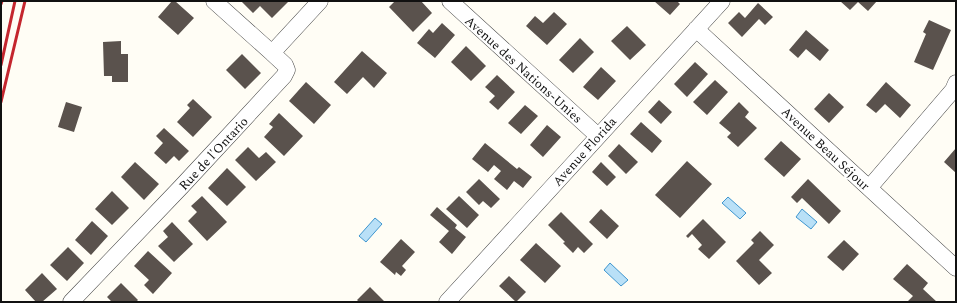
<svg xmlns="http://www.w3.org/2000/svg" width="957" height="303" viewBox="0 0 957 303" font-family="Spectral,serif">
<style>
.water{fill:#b9e0f7;stroke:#3f96cf}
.building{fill:#5a524d}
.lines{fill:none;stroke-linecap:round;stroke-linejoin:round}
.minor-casing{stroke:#444;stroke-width:17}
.minor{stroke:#fff;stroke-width:16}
.rail{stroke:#c4262e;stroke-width:3}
.labels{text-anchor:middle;stroke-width:4;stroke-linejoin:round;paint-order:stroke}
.street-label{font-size:13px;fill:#111;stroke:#fff}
</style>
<rect width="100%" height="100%" fill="#fffdf5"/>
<path class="water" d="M 728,197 L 746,213 L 740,219 L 722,203 Z
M 802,209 L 817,222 L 811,229 L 796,217 Z
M 375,218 L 382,224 L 366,242 L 359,236 Z
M 610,263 L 628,280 L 621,286 L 604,270 Z"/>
<path class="building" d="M 172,1 L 175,1 L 194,18 L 178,35 L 158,17 Z
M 241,1 L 289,1 L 272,18 L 260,6 L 253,13 Z
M 395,1 L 421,1 L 432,13 L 413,32 L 389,7 Z
M 654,1 L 677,1 L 680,4 L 670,15 Z
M 840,1 L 877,1 L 868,11 L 858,2 L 850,10 Z
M 758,3 L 773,17 L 765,25 L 759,19 L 742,37 L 728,23 L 739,12 L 745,18 Z
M 554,12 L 567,24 L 547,45 L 526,26 L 535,16 L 543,23 Z
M 929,20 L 951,30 L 933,70 L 914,62 L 926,34 L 923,32 Z
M 442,23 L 455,35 L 435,58 L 417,43 L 429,29 L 433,33 Z
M 627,26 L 646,45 L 630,60 L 611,41 Z
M 806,30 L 829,50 L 820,61 L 806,49 L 798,58 L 789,50 Z
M 580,38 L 594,52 L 573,73 L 559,60 Z
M 121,41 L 121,54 L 128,54 L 128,82 L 112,82 L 112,76 L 104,76 L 103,42 Z
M 466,46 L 486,66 L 471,81 L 451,62 Z
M 362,51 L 387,73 L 374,88 L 363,77 L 347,94 L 334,82 Z
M 242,54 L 261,73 L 245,89 L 226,70 Z
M 695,62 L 708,74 L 687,97 L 674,84 Z
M 601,67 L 616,81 L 598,100 L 583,87 Z
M 497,75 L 515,92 L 498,110 L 489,102 L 495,96 L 485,87 Z
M 715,80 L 728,92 L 707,115 L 693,102 Z
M 306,82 L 331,105 L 314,124 L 289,101 Z
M 886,82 L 911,105 L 900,118 L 885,104 L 876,113 L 866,105 Z
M 829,93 L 844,107 L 829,123 L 814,109 Z
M 193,99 L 212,117 L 193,137 L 177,122 L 190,108 L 187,105 Z
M 659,100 L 672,112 L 661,124 L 648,112 Z
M 66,102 L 82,107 L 74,132 L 58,127 Z
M 739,102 L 749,112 L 745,117 L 757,128 L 738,147 L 727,137 L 731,133 L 719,123 Z
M 525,105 L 538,116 L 521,134 L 508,123 Z
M 279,113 L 303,136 L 284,156 L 264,137 L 273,127 L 269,124 Z
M 641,122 L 662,141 L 652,153 L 630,134 Z
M 547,125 L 561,137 L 543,157 L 530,145 Z
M 164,128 L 189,151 L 179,161 L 174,156 L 166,164 L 154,153 L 163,143 L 156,136 Z
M 781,141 L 801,159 L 784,177 L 764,159 Z
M 485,143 L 517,169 L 519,167 L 532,177 L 523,188 L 514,181 L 507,190 L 494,179 L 501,171 L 494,165 L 488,172 L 472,159 Z
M 619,144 L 638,162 L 626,174 L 608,156 Z
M 248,147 L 259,158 L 266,152 L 276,162 L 256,181 L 235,160 Z
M 956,148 L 956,173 L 944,162 Z
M 687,161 L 712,184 L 680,218 L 655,195 Z
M 135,162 L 159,184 L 144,200 L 121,177 Z
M 601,162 L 616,177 L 607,186 L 592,172 Z
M 227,168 L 246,187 L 227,206 L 208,188 Z
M 479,179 L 500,199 L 491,208 L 483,201 L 479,205 L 466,192 Z
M 808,179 L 841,211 L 829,224 L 802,198 L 797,203 L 791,197 Z
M 112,191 L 129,208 L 112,225 L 95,209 Z
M 202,196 L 227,222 L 207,241 L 188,221 L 197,212 L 191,206 Z
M 459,196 L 479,215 L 467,228 L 446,209 Z
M 437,207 L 457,225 L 455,228 L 466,237 L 452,254 L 439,242 L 449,231 L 430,215 Z
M 601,209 L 619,226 L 607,239 L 589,222 Z
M 561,212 L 593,244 L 584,253 L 578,247 L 573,253 L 563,243 L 565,242 L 548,225 Z
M 703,219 L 726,242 L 709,259 L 698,249 L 702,245 L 692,234 L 688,238 L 686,236 Z
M 92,221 L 108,236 L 91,255 L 75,240 Z
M 172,222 L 193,244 L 174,262 L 158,246 L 168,237 L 163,231 Z
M 760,231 L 774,245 L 759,260 L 772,273 L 759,285 L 736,261 L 754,243 L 751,240 Z
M 401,239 L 415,252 L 402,266 L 406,270 L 401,276 L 396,272 L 395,275 L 380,262 Z
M 844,240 L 859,254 L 843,271 L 827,257 Z
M 536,243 L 561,266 L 545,283 L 520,260 Z
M 68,247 L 84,263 L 67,281 L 50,265 Z
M 148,251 L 172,273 L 153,294 L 144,285 L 149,280 L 134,266 Z
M 907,264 L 928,283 L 923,289 L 937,302 L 907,302 L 913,296 L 893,279 Z
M 42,273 L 57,289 L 42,302 L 36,302 L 25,290 Z
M 509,276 L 526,292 L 516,302 L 499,286 Z
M 121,283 L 138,300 L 136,302 L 112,302 L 107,297 Z
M 370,287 L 385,302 L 359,302 L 357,300 Z"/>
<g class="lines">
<g class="minor-casing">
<path id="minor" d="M 214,1 L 272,53
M 450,1 L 598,136
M 696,29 L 956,268
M 869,188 L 953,90 L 956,83
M 71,302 L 181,187 L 284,76 L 287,70 L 285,65 L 272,53 L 320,1
M 447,302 L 722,1"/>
</g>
<use href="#minor" class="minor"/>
<path class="rail" d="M 1,4 L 2,1
M 1,65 L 15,1
M 1,102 L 25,1"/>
</g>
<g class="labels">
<g class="street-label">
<text transform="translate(524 69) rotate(42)" y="5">Avenue des Nations-Unies</text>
<text transform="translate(826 148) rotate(43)" y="5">Avenue Beau Séjour</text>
<text transform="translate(584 151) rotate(-48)" y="5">Avenue Florida</text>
<text transform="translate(213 153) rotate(-47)" y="5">Rue de l'Ontario</text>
</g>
</g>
<rect width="957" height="303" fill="none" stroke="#111111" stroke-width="4"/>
</svg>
